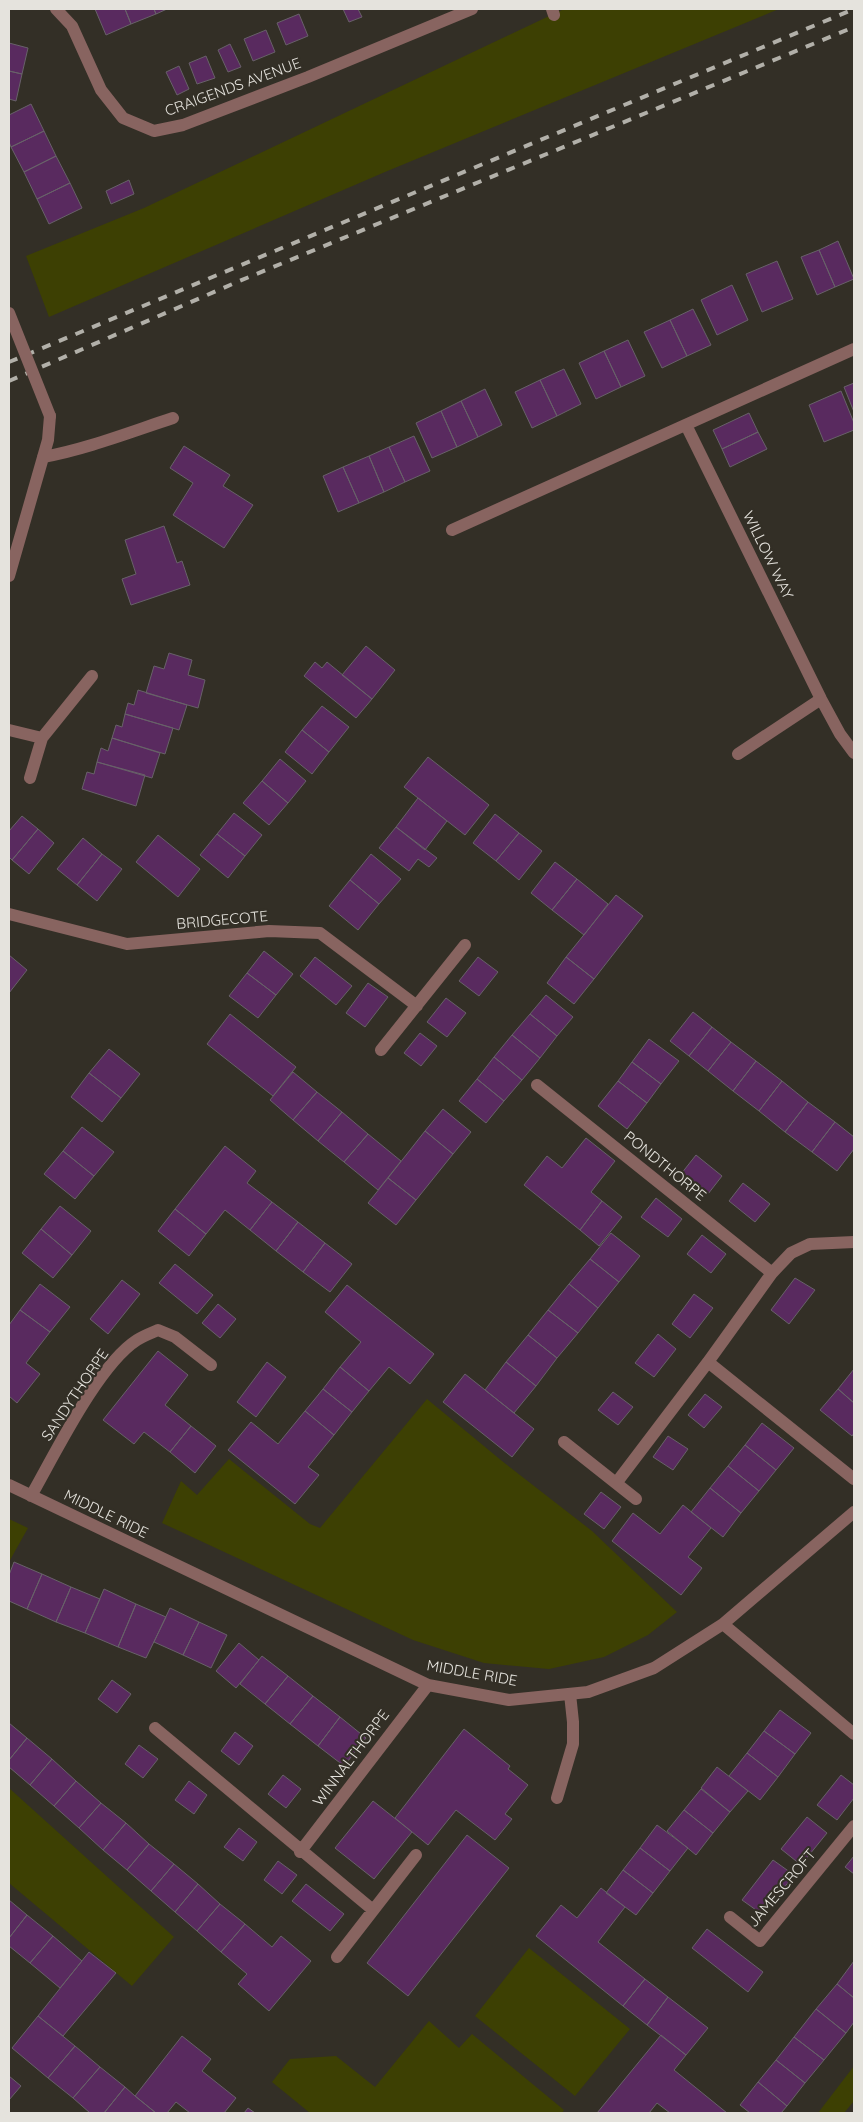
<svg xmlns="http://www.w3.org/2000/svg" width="863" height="2122" viewBox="0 0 863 2122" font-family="Quicksand,sans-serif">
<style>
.green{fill:#3d4003}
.building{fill:#592a5f;stroke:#686169}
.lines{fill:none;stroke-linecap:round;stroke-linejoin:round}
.minor{stroke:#886460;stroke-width:12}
.rail{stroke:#b2b0a9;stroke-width:4;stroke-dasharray:9 9;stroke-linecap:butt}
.minor-bridge{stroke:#886460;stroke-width:12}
.labels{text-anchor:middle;stroke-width:4.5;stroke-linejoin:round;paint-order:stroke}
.street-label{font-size:15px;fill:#e5e3dd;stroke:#332f26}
</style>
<rect width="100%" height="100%" fill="#332f26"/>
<path class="green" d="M 564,9 L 779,9 L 385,172 L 49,317 L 26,256 L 144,208 Z
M 427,1399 L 502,1461 L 592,1531 L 677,1612 L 648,1635 L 604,1657 L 549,1669 L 484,1663 L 413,1640 L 162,1523 L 181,1481 L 197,1495 L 229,1459 L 310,1524 L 320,1528 Z
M 9,1519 L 28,1528 L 9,1562 Z
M 9,1788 L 174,1937 L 132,1986 L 9,1883 Z
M 529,1948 L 630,2029 L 575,2096 L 475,2016 Z
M 429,2021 L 459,2048 L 472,2034 L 564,2110 L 562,2113 L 310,2113 L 272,2082 L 290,2059 L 336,2056 L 375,2087 Z
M 854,2066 L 854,2101 L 844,2113 L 818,2113 Z"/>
<path class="building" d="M 95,9 L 125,9 L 131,24 L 106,35 Z
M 125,9 L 154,9 L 156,14 L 131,24 Z
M 154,9 L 167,9 L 156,14 Z
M 343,9 L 358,9 L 362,17 L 349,22 Z
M 299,14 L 308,36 L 286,45 L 277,23 Z
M 266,30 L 275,52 L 253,61 L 244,39 Z
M 9,43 L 28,48 L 22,74 L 9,71 Z
M 230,44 L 241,67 L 228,72 L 218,50 Z
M 206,56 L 215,78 L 197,84 L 189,63 Z
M 179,66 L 189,89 L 177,95 L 166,72 Z
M 9,71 L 22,74 L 16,101 L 9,99 Z
M 31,104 L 44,131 L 11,147 L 9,142 L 9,115 Z
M 44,131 L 56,156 L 24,172 L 11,147 Z
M 56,156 L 70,183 L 37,199 L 24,172 Z
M 129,180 L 134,194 L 111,204 L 106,191 Z
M 70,183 L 82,208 L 49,224 L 37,199 Z
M 838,241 L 854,279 L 835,287 L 819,250 Z
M 819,250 L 835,287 L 817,295 L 801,257 Z
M 777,261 L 793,299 L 762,312 L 746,274 Z
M 732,285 L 748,320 L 717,335 L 701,300 Z
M 693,309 L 711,345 L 687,356 L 670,320 Z
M 670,320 L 687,356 L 662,368 L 644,332 Z
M 628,340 L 645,376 L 621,387 L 604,351 Z
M 604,351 L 621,387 L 596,399 L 579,363 Z
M 564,369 L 581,404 L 557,416 L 540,380 Z
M 540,380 L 557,416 L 532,428 L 515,392 Z
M 854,383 L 854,412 L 844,387 Z
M 485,389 L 502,425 L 478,437 L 461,401 Z
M 841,391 L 854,423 L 854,430 L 824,442 L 809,405 Z
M 461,401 L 478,437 L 457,447 L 441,411 Z
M 441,411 L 457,447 L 432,458 L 416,423 Z
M 749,413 L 758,432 L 722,449 L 713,430 Z
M 758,432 L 767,449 L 730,467 L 722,449 Z
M 414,436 L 430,471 L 405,482 L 389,447 Z
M 184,446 L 230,475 L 223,486 L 253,505 L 224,548 L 173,515 L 193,483 L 170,468 Z
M 389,447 L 405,482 L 384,492 L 369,456 Z
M 369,456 L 384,492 L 359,503 L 343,467 Z
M 343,467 L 359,503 L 338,512 L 323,476 Z
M 164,526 L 177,563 L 182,561 L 190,585 L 131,605 L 122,579 L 136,574 L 125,540 Z
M 366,646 L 395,670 L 372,699 L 342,675 Z
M 169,653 L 192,660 L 188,675 L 205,680 L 198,708 L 146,693 L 154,666 L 164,669 Z
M 315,662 L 322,668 L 327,662 L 372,699 L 356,718 L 304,676 Z
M 138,690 L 187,705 L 179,730 L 125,714 L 128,703 L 134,705 Z
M 322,706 L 349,727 L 329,752 L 302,730 Z
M 125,714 L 173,728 L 165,754 L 112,738 L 116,725 L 122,727 Z
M 302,730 L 329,752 L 312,774 L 285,752 Z
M 112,738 L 160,753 L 152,778 L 97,762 L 101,748 L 108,751 Z
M 428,757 L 489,805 L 465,835 L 404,787 Z
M 280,759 L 306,781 L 288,803 L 262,781 Z
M 97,762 L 145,775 L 136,806 L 82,789 L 87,772 L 94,774 Z
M 262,781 L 288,803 L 269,825 L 243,803 Z
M 418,798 L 447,821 L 425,850 L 396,827 Z
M 234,813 L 262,835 L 245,856 L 217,834 Z
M 495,814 L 519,833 L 496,861 L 473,843 Z
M 22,816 L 38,829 L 12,860 L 9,857 L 9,831 Z
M 396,827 L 437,858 L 429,867 L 418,859 L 409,871 L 379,848 Z
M 38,829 L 54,843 L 29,874 L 12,860 Z
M 519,833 L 542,851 L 519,880 L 496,861 Z
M 217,834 L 245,856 L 228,878 L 200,855 Z
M 158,835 L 200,869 L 178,897 L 136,862 Z
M 83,838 L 102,854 L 77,885 L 57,869 Z
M 102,854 L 122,869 L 97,901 L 77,885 Z
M 371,854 L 401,879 L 379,904 L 350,880 Z
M 555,862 L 577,879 L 552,910 L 531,893 Z
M 577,879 L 608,904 L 584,935 L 552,910 Z
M 350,880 L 379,904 L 358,930 L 329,906 Z
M 616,895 L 643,916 L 594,979 L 566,957 Z
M 264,951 L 293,974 L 276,995 L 247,973 Z
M 9,955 L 27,970 L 9,993 Z
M 315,957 L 352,986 L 336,1005 L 300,976 Z
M 478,957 L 498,972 L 479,996 L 459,981 Z
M 566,957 L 594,979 L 574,1004 L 547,983 Z
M 247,973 L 276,995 L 258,1018 L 229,996 Z
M 368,983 L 388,997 L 365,1027 L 346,1013 Z
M 546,995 L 573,1017 L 557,1036 L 530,1014 Z
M 446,998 L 466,1013 L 447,1037 L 427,1022 Z
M 693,1012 L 712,1027 L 689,1056 L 670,1041 Z
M 230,1014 L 296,1067 L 273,1096 L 207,1044 Z
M 530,1014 L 557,1036 L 540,1058 L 512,1035 Z
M 712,1027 L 731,1042 L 708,1071 L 689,1056 Z
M 420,1033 L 437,1046 L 421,1066 L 404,1053 Z
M 512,1035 L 540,1058 L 522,1080 L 494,1057 Z
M 649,1039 L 679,1061 L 661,1084 L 632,1062 Z
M 731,1042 L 756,1061 L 733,1091 L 708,1071 Z
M 109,1049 L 140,1074 L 121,1098 L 89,1073 Z
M 494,1057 L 522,1080 L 504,1101 L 477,1079 Z
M 756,1061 L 782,1081 L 759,1111 L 733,1091 Z
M 632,1062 L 661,1084 L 647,1103 L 618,1081 Z
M 293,1072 L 317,1092 L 293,1120 L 270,1100 Z
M 89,1073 L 121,1098 L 102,1122 L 71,1097 Z
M 477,1079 L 504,1101 L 486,1123 L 459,1101 Z
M 618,1081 L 647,1103 L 627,1129 L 598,1106 Z
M 782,1081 L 808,1102 L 785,1132 L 759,1111 Z
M 317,1092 L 342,1112 L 318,1141 L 293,1120 Z
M 808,1102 L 835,1122 L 812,1152 L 785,1132 Z
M 443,1109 L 471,1132 L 453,1154 L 425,1131 Z
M 342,1112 L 368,1134 L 344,1162 L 318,1141 Z
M 835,1122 L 854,1137 L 854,1149 L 837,1171 L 812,1152 Z
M 82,1127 L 114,1152 L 94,1176 L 63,1151 Z
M 425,1131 L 453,1154 L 416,1200 L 388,1178 Z
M 368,1134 L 401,1161 L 378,1190 L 344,1162 Z
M 586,1138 L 615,1161 L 591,1192 L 602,1201 L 580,1230 L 524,1185 L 547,1156 L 562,1168 Z
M 225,1146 L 256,1171 L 247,1183 L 272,1202 L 250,1230 L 225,1210 L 206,1234 L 175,1209 Z
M 63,1151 L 94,1176 L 75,1199 L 44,1174 Z
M 696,1155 L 722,1176 L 708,1194 L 681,1174 Z
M 388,1178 L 416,1200 L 396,1225 L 368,1203 Z
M 743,1183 L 770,1204 L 755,1222 L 729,1201 Z
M 656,1198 L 682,1219 L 668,1237 L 641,1217 Z
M 602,1201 L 622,1217 L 599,1246 L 580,1230 Z
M 272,1202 L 298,1222 L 276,1251 L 250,1230 Z
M 60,1206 L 91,1231 L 72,1255 L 41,1229 Z
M 175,1209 L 206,1234 L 189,1256 L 158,1231 Z
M 298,1222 L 325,1243 L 303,1272 L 276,1251 Z
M 41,1229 L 72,1255 L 53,1278 L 22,1253 Z
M 611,1233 L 640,1256 L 619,1282 L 590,1259 Z
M 702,1235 L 726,1254 L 711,1273 L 687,1254 Z
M 325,1243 L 352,1264 L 330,1292 L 303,1272 Z
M 590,1259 L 619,1282 L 598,1308 L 569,1284 Z
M 175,1264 L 213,1295 L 197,1314 L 159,1283 Z
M 795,1278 L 815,1290 L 789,1324 L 771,1310 Z
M 122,1280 L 140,1294 L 108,1334 L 90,1319 Z
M 40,1284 L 70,1307 L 50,1332 L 20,1310 Z
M 569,1284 L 598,1308 L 578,1333 L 548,1310 Z
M 347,1285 L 434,1354 L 410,1384 L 389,1367 L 369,1391 L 340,1367 L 361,1342 L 325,1312 Z
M 694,1294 L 713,1308 L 690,1338 L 672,1324 Z
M 218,1304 L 236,1319 L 220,1338 L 202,1323 Z
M 20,1310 L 50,1332 L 26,1363 L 40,1374 L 17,1403 L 9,1396 L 9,1325 Z
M 548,1310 L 578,1333 L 557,1358 L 528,1335 Z
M 658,1334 L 676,1349 L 654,1377 L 635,1363 Z
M 528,1335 L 557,1358 L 536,1386 L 506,1362 Z
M 158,1351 L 188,1375 L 165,1405 L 191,1426 L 170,1452 L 144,1432 L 134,1444 L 103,1420 Z
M 267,1362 L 286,1377 L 256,1417 L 237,1402 Z
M 506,1362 L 536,1386 L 514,1413 L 485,1390 Z
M 340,1367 L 369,1391 L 352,1412 L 323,1389 Z
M 854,1369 L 854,1403 L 838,1389 Z
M 465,1374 L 534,1429 L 512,1457 L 443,1402 Z
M 323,1389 L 352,1412 L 334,1435 L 305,1411 Z
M 838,1389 L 854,1403 L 854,1433 L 852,1436 L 820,1410 Z
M 613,1392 L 633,1407 L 618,1425 L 598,1410 Z
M 705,1394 L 722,1407 L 704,1428 L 688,1415 Z
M 305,1411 L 334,1435 L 308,1467 L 319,1475 L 295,1504 L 228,1450 L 251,1422 L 278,1444 Z
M 762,1423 L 794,1448 L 776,1470 L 745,1445 Z
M 191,1426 L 216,1446 L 195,1473 L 170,1452 Z
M 668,1436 L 688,1449 L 673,1470 L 653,1457 Z
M 745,1445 L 776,1470 L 759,1491 L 728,1466 Z
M 728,1466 L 759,1491 L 741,1513 L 710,1488 Z
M 710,1488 L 741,1513 L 723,1537 L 691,1512 Z
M 601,1492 L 621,1507 L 604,1529 L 584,1514 Z
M 683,1505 L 711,1528 L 688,1557 L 702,1568 L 681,1595 L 612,1541 L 633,1513 L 660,1534 Z
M 14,1562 L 42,1574 L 27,1609 L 9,1601 L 9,1575 Z
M 42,1574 L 71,1587 L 56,1622 L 27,1609 Z
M 71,1587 L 100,1599 L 85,1633 L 56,1622 Z
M 104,1589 L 136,1604 L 118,1647 L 85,1633 Z
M 136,1604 L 166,1617 L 146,1658 L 118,1647 Z
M 170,1608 L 199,1622 L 183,1655 L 154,1642 Z
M 199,1622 L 227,1635 L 211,1668 L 183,1655 Z
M 239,1643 L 259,1660 L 236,1688 L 216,1671 Z
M 262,1656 L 288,1676 L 265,1704 L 240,1684 Z
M 288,1676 L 313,1696 L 290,1724 L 265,1704 Z
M 112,1680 L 131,1694 L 117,1713 L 98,1699 Z
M 313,1696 L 340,1717 L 318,1746 L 290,1724 Z
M 780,1710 L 811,1733 L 795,1754 L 764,1731 Z
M 340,1717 L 366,1738 L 344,1766 L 318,1746 Z
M 9,1723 L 27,1738 L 9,1760 Z
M 464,1729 L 510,1766 L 508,1769 L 528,1785 L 505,1814 L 512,1819 L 495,1840 L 456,1810 L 428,1845 L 395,1818 Z
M 764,1731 L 795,1754 L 778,1777 L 747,1753 Z
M 235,1732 L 253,1746 L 239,1765 L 221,1751 Z
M 27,1738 L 52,1759 L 30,1785 L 9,1767 L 9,1760 Z
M 139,1745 L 158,1759 L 143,1778 L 125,1764 Z
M 747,1753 L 778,1777 L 760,1800 L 729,1776 Z
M 52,1759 L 76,1781 L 54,1806 L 30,1785 Z
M 717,1767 L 748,1791 L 730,1812 L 701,1788 Z
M 283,1775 L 301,1789 L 286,1808 L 268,1794 Z
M 841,1775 L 854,1785 L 854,1798 L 837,1820 L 817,1805 Z
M 76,1781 L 101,1803 L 79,1828 L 54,1806 Z
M 189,1781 L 207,1795 L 194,1814 L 175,1800 Z
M 701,1789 L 730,1812 L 713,1833 L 684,1810 Z
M 373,1801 L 412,1832 L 374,1879 L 335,1848 Z
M 101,1803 L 126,1823 L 103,1850 L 79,1828 Z
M 684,1810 L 713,1833 L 696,1855 L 667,1831 Z
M 807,1817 L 827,1833 L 801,1865 L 781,1849 Z
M 126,1823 L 149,1844 L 127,1870 L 103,1850 Z
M 657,1825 L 688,1848 L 670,1871 L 640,1848 Z
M 239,1828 L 257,1842 L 243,1861 L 224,1847 Z
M 467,1835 L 509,1868 L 408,1996 L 367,1963 Z
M 149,1844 L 174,1864 L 151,1891 L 127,1870 Z
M 640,1848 L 670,1871 L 653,1893 L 623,1870 Z
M 854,1856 L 854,1874 L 845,1867 Z
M 773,1860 L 794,1875 L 763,1915 L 742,1900 Z
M 278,1861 L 297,1875 L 282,1894 L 264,1880 Z
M 174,1864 L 198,1884 L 175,1912 L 151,1891 Z
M 623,1870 L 653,1893 L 636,1915 L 606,1893 Z
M 198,1884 L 220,1904 L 197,1931 L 175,1912 Z
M 306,1884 L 344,1914 L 330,1931 L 292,1901 Z
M 601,1888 L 625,1907 L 598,1942 L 645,1979 L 623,2006 L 536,1936 L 561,1905 L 577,1918 Z
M 9,1900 L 27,1915 L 9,1938 Z
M 220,1904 L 245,1924 L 221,1952 L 197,1931 Z
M 27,1915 L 53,1936 L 30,1963 L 9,1946 L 9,1938 Z
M 245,1924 L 272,1947 L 281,1936 L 311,1961 L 269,2011 L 238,1984 L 247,1974 L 221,1952 Z
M 707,1929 L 763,1972 L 748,1992 L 692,1948 Z
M 53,1936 L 82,1961 L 60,1988 L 30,1963 Z
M 89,1952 L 116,1973 L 63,2036 L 38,2016 Z
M 854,1961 L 854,1998 L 837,1984 Z
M 645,1979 L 668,1997 L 647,2025 L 623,2006 Z
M 837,1984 L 854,1998 L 854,2022 L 846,2033 L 816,2009 Z
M 668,1997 L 708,2028 L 686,2055 L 647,2025 Z
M 816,2009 L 846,2033 L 824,2060 L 794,2037 Z
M 38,2016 L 75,2046 L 48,2078 L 12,2048 Z
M 661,2035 L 686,2055 L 674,2070 L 727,2113 L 670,2113 L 657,2103 L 649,2113 L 597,2113 Z
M 182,2036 L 211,2059 L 202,2071 L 236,2098 L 224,2113 L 190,2113 L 176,2102 L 167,2113 L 156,2113 L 135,2096 Z
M 794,2037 L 824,2060 L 805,2083 L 776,2060 Z
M 75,2046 L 100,2067 L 73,2098 L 48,2078 Z
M 776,2060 L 805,2083 L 787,2106 L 758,2082 Z
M 100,2067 L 125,2087 L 104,2113 L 90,2113 L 73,2098 Z
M 9,2076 L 21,2086 L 9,2100 Z
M 758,2082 L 787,2106 L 781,2113 L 750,2113 L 740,2105 Z
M 125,2087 L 135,2096 L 156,2113 L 104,2113 Z
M 248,2108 L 255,2113 L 244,2113 Z"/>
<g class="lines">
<path class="minor" d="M 56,9 L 72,26 L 101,90 L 123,118 L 154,131 L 183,125 L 308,77 L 472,9
M 552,9 L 554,15
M 686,425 L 821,699 L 840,734 L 854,753
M 43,457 C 87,449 130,432 173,418
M 452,530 L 854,349
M 9,576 L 48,440 L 50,416
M 9,730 L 42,738 L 92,676
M 738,754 L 821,699
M 30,778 L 42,738
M 9,914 L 127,944 L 269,931 L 320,933 L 417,1006
M 381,1050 L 465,945
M 537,1085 L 772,1273
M 708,1362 L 854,1479
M 564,1442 L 636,1499
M 617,1482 L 708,1362 L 772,1273 L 791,1253 L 810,1244 L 854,1242
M 9,1485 L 428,1685 L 509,1700 L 588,1692 L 654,1668 L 723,1624 L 854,1512
M 31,1496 C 55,1454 98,1365 137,1340 C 143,1336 151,1333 158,1330 L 175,1337 L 211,1365
M 723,1624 L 854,1734
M 155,1728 L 373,1910
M 557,1798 L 573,1744 L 573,1722 L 570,1694
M 300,1852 L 428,1685
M 730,1917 L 760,1941 L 854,1826
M 337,1957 L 416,1855"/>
<path class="rail" d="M 9,362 L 854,9
M 9,381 L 237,282 L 854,27"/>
<path class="minor-bridge" d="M 9,313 L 50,416"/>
</g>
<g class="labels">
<g class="street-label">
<text transform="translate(233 87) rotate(-20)" y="5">CRAIGENDS AVENUE</text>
<text transform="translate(768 555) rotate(64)" y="5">WILLOW WAY</text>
<text transform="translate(222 920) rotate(-5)" y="5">BRIDGECOTE</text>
<text transform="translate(665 1166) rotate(39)" y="5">PONDTHORPE</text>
<text transform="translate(75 1395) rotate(-56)" y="5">SANDYTHORPE</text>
<text transform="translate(106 1514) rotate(26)" y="5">MIDDLE RIDE</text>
<text transform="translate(472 1673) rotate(10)" y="5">MIDDLE RIDE</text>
<text transform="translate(351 1758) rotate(-53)" y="5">WINNALTHORPE</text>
<text transform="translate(782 1888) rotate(-50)" y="5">JAMESCROFT</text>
</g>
</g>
<rect width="863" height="2122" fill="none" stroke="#e5e3dd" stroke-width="20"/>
</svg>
